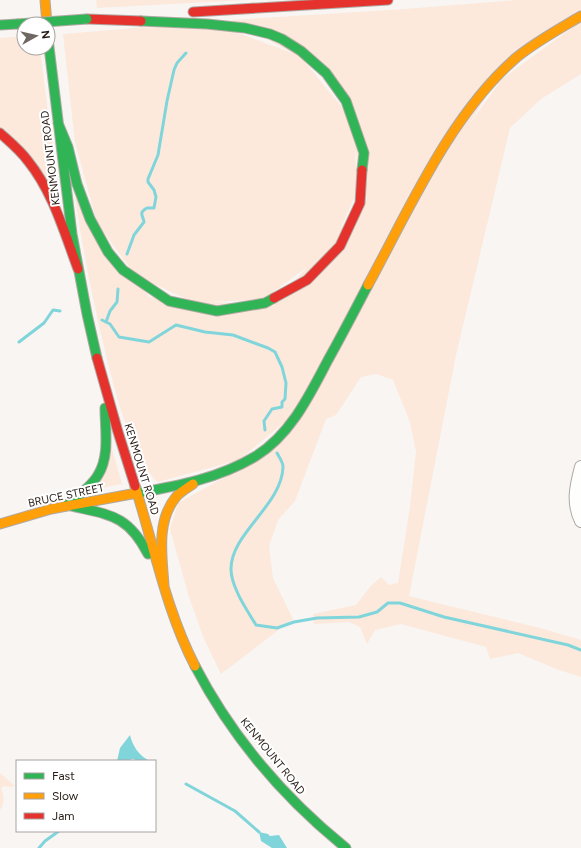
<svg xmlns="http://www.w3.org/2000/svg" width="581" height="848" viewBox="0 0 581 848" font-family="Figtree,sans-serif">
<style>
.green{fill:#fce9dc}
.water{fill:#80d5db}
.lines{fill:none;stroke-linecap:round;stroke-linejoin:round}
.stream{stroke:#80d5db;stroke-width:3}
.street-casing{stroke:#afa9a4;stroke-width:14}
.fast-casing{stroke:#afa9a4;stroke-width:11}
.slow-casing{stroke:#afa9a4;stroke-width:11}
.jam-casing{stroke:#afa9a4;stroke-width:11}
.street{stroke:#fefefd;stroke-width:12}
.fast{stroke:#30b455;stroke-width:9}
.slow{stroke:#ff9f0a;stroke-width:9}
.jam{stroke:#e5322d;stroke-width:9}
.fast-bridge-casing{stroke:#afa9a4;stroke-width:11;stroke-linecap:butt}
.fast-bridge{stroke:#30b455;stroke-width:9}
.labels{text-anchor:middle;stroke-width:4;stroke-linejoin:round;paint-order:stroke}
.street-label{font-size:11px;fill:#251a13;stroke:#fff}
</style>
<rect width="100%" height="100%" fill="#f8f5f2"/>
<path class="green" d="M 96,0 L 247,0 L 97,8 Z
M 517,0 L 581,0 L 581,11 L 511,56 L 288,419 L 239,460 L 158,482 C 151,477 148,470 144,463 C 125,431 116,395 107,359 C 94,306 83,252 75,197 L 149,297 L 273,306 L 367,199 L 336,77 L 232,20 L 405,9 Z
M 581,21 L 581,74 L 541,99 L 510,128 L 456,355 L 409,596 L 540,628 L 581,640 L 581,677 L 559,670 L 518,653 L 490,659 L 486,647 L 401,624 L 375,630 L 367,644 L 360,627 L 349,622 L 314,624 L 313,614 L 356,605 L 370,587 L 381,577 L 389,585 L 398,583 L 410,507 L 416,452 L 410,422 L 393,380 L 376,374 L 361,377 L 336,415 L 326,419 L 295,501 L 278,520 L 269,546 L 273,578 L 293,619 L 221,674 L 204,639 L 189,597 L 170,529 L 178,503 L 265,455 L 434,173 L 502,79 Z
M 147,27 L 228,29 L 300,56 L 350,117 L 359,186 L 332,249 L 262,300 L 193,302 L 135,275 L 97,223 L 75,142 L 63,34 Z
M 24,36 L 24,48 L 40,48 L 60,208 L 0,128 L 0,38 Z
M 109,438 L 122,484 L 89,490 Z
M 0,773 L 15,786 L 11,787 L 4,786 L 1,788 C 4,795 5,803 0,810 Z"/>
<path class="water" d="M 130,735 C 132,745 140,758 151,761 L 138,761 L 133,759 L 126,761 L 117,761 L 120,748 Z
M 259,832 L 268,834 L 270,836 L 279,835 L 287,848 L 272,848 L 261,841 Z"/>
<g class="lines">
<path class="stream" d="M 127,254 L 134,235 L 144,222 C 143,215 138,213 147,208 L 154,208 L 156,197 L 154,190 L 148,182 L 148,179 L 158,155 L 167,101 L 174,70 L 177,63 L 186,53
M 102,320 L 110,324 L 119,337 L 149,342 L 176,325 L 205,332 L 233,335 L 268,348 L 275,352 L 282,367 L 286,383 L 285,399 L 282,402 L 282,407 L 272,409 L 264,421 L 265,430
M 106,322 L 110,311 L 117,302 L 118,289
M 19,342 L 44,323 L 53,310 L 60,311
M 277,453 C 279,457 283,462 283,467 C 282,505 231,533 231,569 C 231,587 247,610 256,625 L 277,628 L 294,622 L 317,618 L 359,617 L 377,612 L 388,603 L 400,603 L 444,617 L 568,645 L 581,650
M 186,784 L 235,811 L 259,832
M 39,848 L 45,841 L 59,831"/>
<g class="street-casing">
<path id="street" d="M 581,467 C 576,486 572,503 581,521"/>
</g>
<g class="fast-casing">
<path id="fast" d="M 141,21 L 207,24 L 245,28 L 270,34 L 282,39 L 301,51 L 326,73 L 346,101 L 364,153 L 362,170
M 0,25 L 17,24
M 48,39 L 72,234 L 87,314 L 97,358
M 58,123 L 68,147 L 77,184 L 90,219 L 108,252 L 123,270 L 169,301 L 217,311 L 265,303 L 274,298
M 137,493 C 178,486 220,478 256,456 C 291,434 309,396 328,360 C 342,335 355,310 368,285
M 67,505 C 108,515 127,513 148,554
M 67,505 C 78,496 91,487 98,475 C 110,456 105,429 105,408
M 195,666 C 232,737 284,798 346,848"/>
</g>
<g class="slow-casing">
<path id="slow" d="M 45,0 L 47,24
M 368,285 C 410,208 450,115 517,57 C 537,41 559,29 581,16
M 135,486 C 154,546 166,610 195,666
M 0,524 L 51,509 L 137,493
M 164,585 C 162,556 156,521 176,497 C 180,492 187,488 193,484"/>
</g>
<g class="jam-casing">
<path id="jam" d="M 193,12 L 388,0
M 87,19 L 141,21
M 0,133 C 10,142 20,150 28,161 C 53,192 64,232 78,269
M 274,298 L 307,280 L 340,246 L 360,203 L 362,170
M 97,358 L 118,432 L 135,486"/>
</g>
<use href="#street" class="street"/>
<use href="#fast" class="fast"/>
<use href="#slow" class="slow"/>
<use href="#jam" class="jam"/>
<g class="fast-bridge-casing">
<path id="fast-bridge" d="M 17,24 L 87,19"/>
</g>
<use href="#fast-bridge" class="fast-bridge"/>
</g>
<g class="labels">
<g class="street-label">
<text transform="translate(50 158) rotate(-97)" y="4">KENMOUNT ROAD</text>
<text transform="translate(142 469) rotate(73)" y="4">KENMOUNT ROAD</text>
<text transform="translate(66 495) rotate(-12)" y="4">BRUCE STREET</text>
<text transform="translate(273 756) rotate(51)" y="4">KENMOUNT ROAD</text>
</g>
</g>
<rect x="16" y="760" width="140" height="72" fill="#ffffff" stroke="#a8a3a1"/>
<rect x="24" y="773" width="20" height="6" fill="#30b455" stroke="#a8a3a1"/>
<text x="52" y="780" font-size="12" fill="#251a13">Fast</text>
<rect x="24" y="793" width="20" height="6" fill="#ff9f0a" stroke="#a8a3a1"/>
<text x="52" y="800" font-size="12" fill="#251a13">Slow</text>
<rect x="24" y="813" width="20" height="6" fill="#e5322d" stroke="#a8a3a1"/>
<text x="52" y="820" font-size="12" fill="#251a13">Jam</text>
<g transform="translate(36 36) rotate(82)"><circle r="19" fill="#ffffff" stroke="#a8a3a1"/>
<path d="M0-3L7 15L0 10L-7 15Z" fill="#6f6761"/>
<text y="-6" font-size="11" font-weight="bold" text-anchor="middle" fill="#251a13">N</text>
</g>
</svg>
